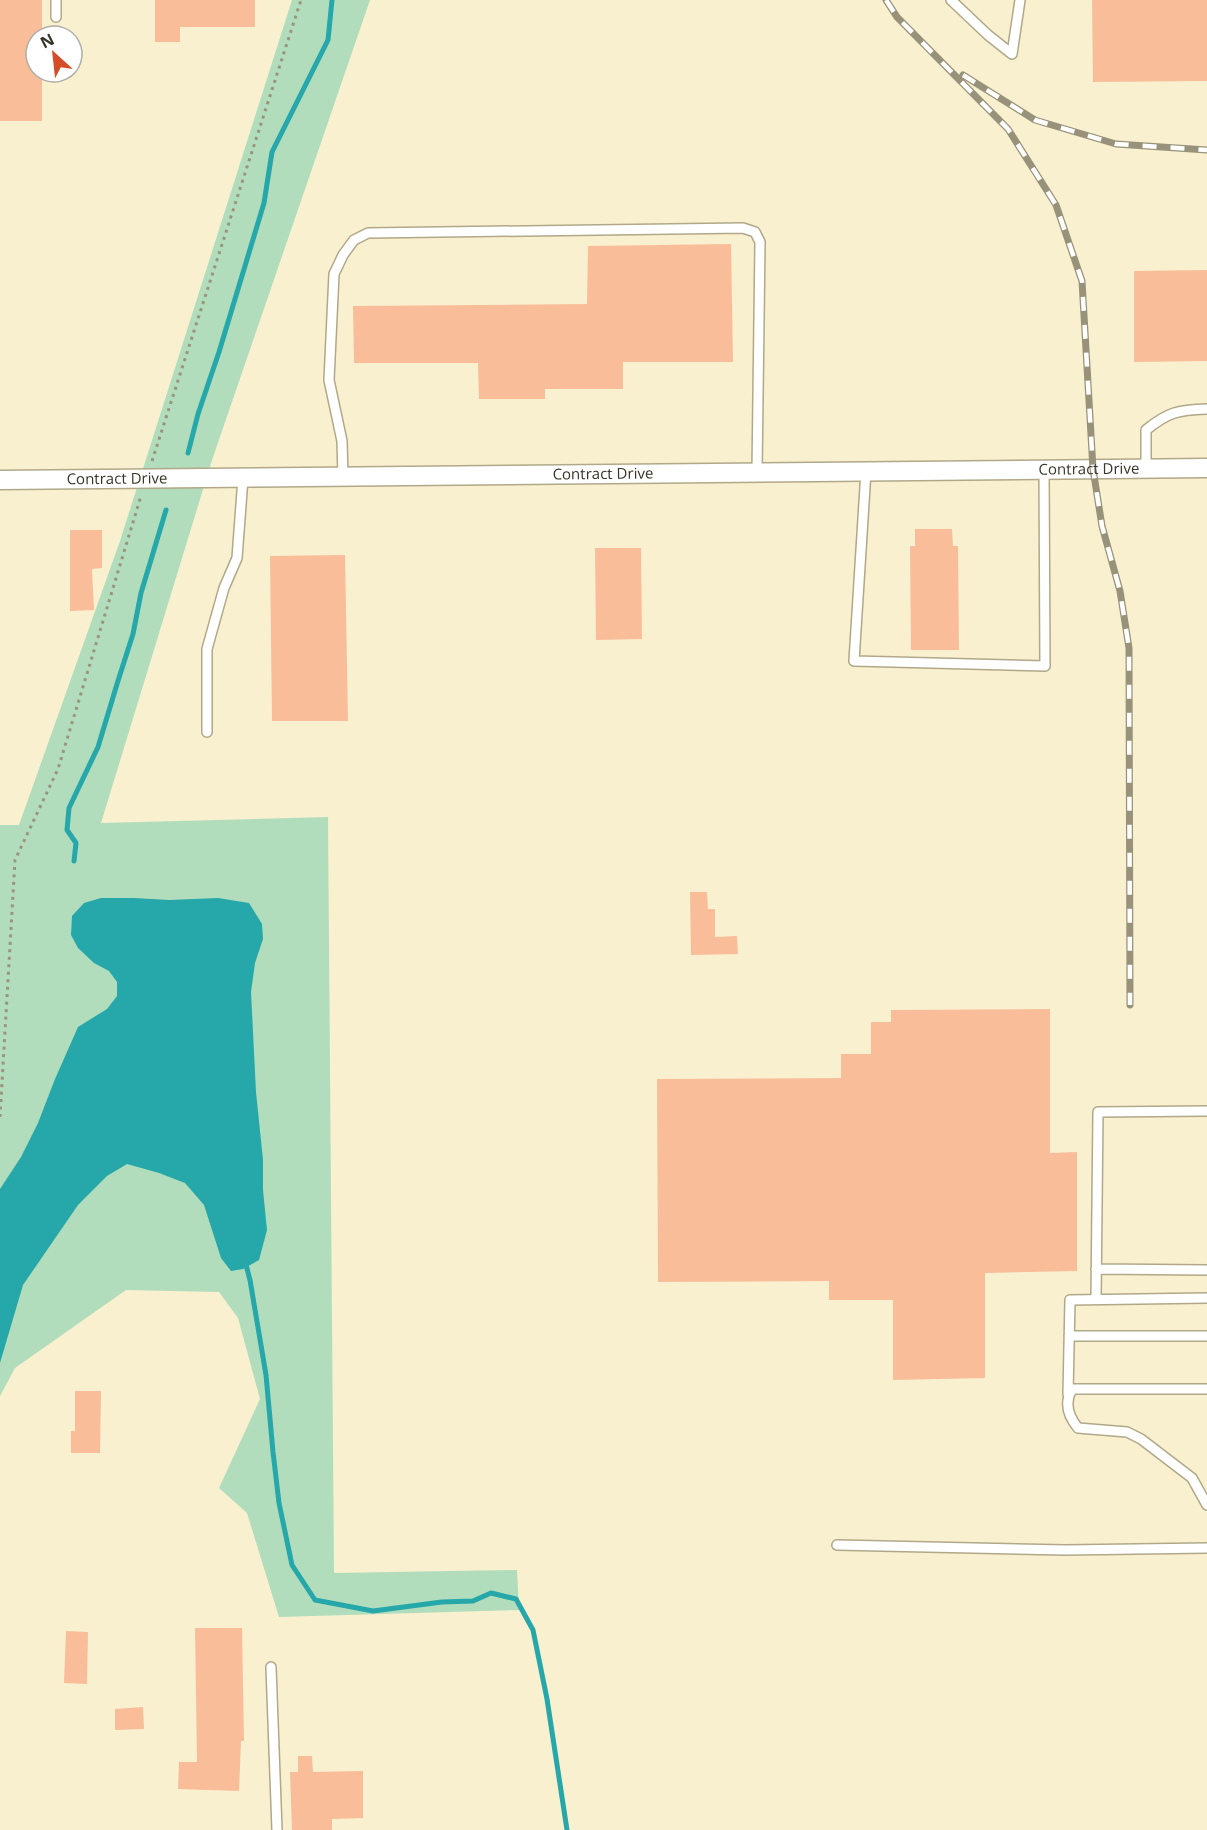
<svg xmlns="http://www.w3.org/2000/svg" width="1207" height="1830" viewBox="0 0 1207 1830" font-family="'Open Sans',sans-serif">
<style>
.green{fill:#b2ddbc}
.water{fill:#26a7a9}
.lines{fill:none;stroke-linecap:round;stroke-linejoin:round}
.stream{stroke:#26a7a9;stroke-width:5}
.building{fill:#f9be99}
.lane-casing{stroke:#b0a889;stroke-width:12}
.street-casing{stroke:#b0a889;stroke-width:21}
.path{stroke:#9a947d;stroke-width:3;stroke-dasharray:3 4.5;stroke-linecap:butt}
.lane{stroke:#fff;stroke-width:9}
.street{stroke:#fff;stroke-width:18}
.rail-casing{stroke:#98927b;stroke-width:7}
.rail{stroke:#fff;stroke-width:4.5;stroke-dasharray:14;stroke-linecap:butt}
.labels{text-anchor:middle;stroke-width:6;stroke-linejoin:round;paint-order:stroke}
.street-label{font-size:15px;fill:#373427;stroke:#fff}
</style>
<rect width="100%" height="100%" fill="#f8f0cf"/>
<path class="green" d="M 292,0 L 370,0 L 212,460 L 101,823 L 328,817 L 334,1573 L 517,1570 L 519,1610 L 279,1617 L 247,1513 L 219,1488 L 260,1399 L 238,1318 L 219,1292 L 126,1290 L 15,1368 L 0,1396 L 0,825 L 19,825 L 120,541 Z"/>
<path class="water" d="M 101,898 L 134,898 L 169,900 L 218,898 L 249,903 L 262,924 L 263,939 L 255,963 L 251,992 L 256,1092 L 263,1160 L 263,1190 L 267,1230 L 259,1260 L 243,1269 L 231,1271 L 221,1258 L 204,1205 L 185,1183 L 159,1173 L 127,1164 L 107,1176 L 78,1205 L 23,1285 L 0,1363 L 0,1189 L 21,1157 L 38,1123 L 55,1079 L 78,1027 L 107,1009 L 117,996 L 117,982 L 109,971 L 94,963 L 78,948 L 71,935 L 72,916 L 84,903 Z"/>
<g class="lines">
<path class="stream" d="M 188,453 L 198,414 L 219,352 L 264,203 L 272,152 L 328,40 L 332,0
M 74,861 L 76,843 L 67,830 L 69,808 L 98,747 L 117,684 L 133,634 L 141,593 L 166,510
M 245,1261 L 250,1280 L 266,1375 L 273,1452 L 279,1503 L 292,1565 L 315,1600 L 373,1611 L 442,1602 L 473,1601 L 491,1593 L 516,1599 L 533,1630 L 547,1699 L 567,1830"/>
</g>
<path class="building" d="M 0,0 L 42,0 L 42,36 L 36,36 L 36,72 L 42,72 L 42,121 L 0,121 Z
M 155,0 L 255,0 L 255,27 L 180,27 L 180,42 L 155,42 Z
M 1092,0 L 1207,0 L 1207,81 L 1093,82 Z
M 731,244 L 733,362 L 623,362 L 623,389 L 545,389 L 545,399 L 479,399 L 478,363 L 354,363 L 353,306 L 587,304 L 588,246 Z
M 1207,270 L 1207,361 L 1134,362 L 1134,271 Z
M 915,529 L 952,529 L 953,546 L 958,546 L 959,650 L 911,650 L 910,546 L 915,546 Z
M 70,530 L 102,530 L 102,568 L 92,569 L 94,610 L 70,611 Z
M 595,548 L 641,548 L 642,639 L 596,640 Z
M 345,555 L 348,721 L 272,721 L 270,556 Z
M 690,892 L 707,892 L 708,909 L 715,909 L 715,937 L 737,936 L 738,954 L 691,955 Z
M 1050,1009 L 1050,1153 L 1077,1152 L 1077,1271 L 985,1273 L 985,1378 L 893,1380 L 893,1300 L 829,1300 L 829,1281 L 658,1282 L 657,1079 L 841,1078 L 841,1054 L 871,1054 L 871,1022 L 891,1022 L 891,1010 Z
M 75,1391 L 101,1391 L 100,1453 L 71,1453 L 71,1431 L 75,1431 Z
M 195,1628 L 242,1628 L 244,1741 L 241,1741 L 239,1791 L 178,1789 L 179,1762 L 197,1762 Z
M 66,1631 L 88,1632 L 87,1684 L 64,1683 Z
M 143,1707 L 144,1729 L 115,1730 L 115,1709 Z
M 298,1756 L 312,1756 L 313,1772 L 363,1771 L 363,1818 L 332,1819 L 332,1830 L 292,1830 L 290,1772 L 298,1772 Z"/>
<g class="lines">
<g class="lane-casing">
<path id="lane" d="M 56,0 L 56,17
M 951,0 L 988,35 L 1012,54 L 1020,0
M 1146,469 L 1146,430 C 1168,412 1178,410 1207,409
M 866,471 L 854,661 L 1045,666 L 1044,469
M 343,477 L 342,441 L 329,380 L 334,274 L 343,255 L 354,240 L 368,233 L 743,228 L 755,232 L 760,242 L 757,473
M 207,732 L 207,649 L 224,588 L 237,558 L 243,478
M 1096,1269 L 1207,1270
M 1096,1299 L 1098,1112 L 1207,1111
M 1069,1336 L 1207,1336
M 1207,1389 L 1072,1389 C 1064,1403 1068,1416 1078,1428 L 1127,1432 L 1141,1439 L 1192,1478 L 1207,1505
M 1068,1394 L 1070,1300 L 1207,1298
M 837,1545 L 1066,1550 L 1207,1548
M 271,1667 L 277,1830"/>
</g>
<g class="street-casing">
<g id="street">
<path id="s1" d="M 0,480 L 1207,468"/>
</g>
</g>
<path class="path" d="M 152,461 L 301,0
M 0,1117 L 15,860 L 58,769 L 141,496"/>
<use href="#lane" class="lane"/>
<use href="#street" class="street"/>
<g class="rail-casing">
<path id="rail" d="M 886,0 L 897,17 L 1008,129 L 1056,205 L 1082,281 L 1093,469 L 1102,526 L 1120,591 L 1129,648 L 1130,1005
M 963,75 L 1035,120 L 1116,144 L 1207,150"/>
</g>
<use href="#rail" class="rail"/>
</g>
<g class="labels">
<g class="street-label">
<text dy="5" stroke="none"><textPath href="#s1" startOffset="1089">Contract Drive</textPath></text>
<text dy="5" stroke="none"><textPath href="#s1" startOffset="603">Contract Drive</textPath></text>
<text dy="5" stroke="none"><textPath href="#s1" startOffset="117">Contract Drive</textPath></text>
</g>
</g>
<g transform="translate(54 54) rotate(333)"><circle r="28" fill="#ffffff" stroke="#afaea9" stroke-width="1.5"/>
<path d="M0-4.5L10 22L0 15L-10 22Z" fill="#d54c26"/>
<text y="-9" font-size="16" font-weight="bold" text-anchor="middle" fill="#373427">N</text>
</g>
</svg>
